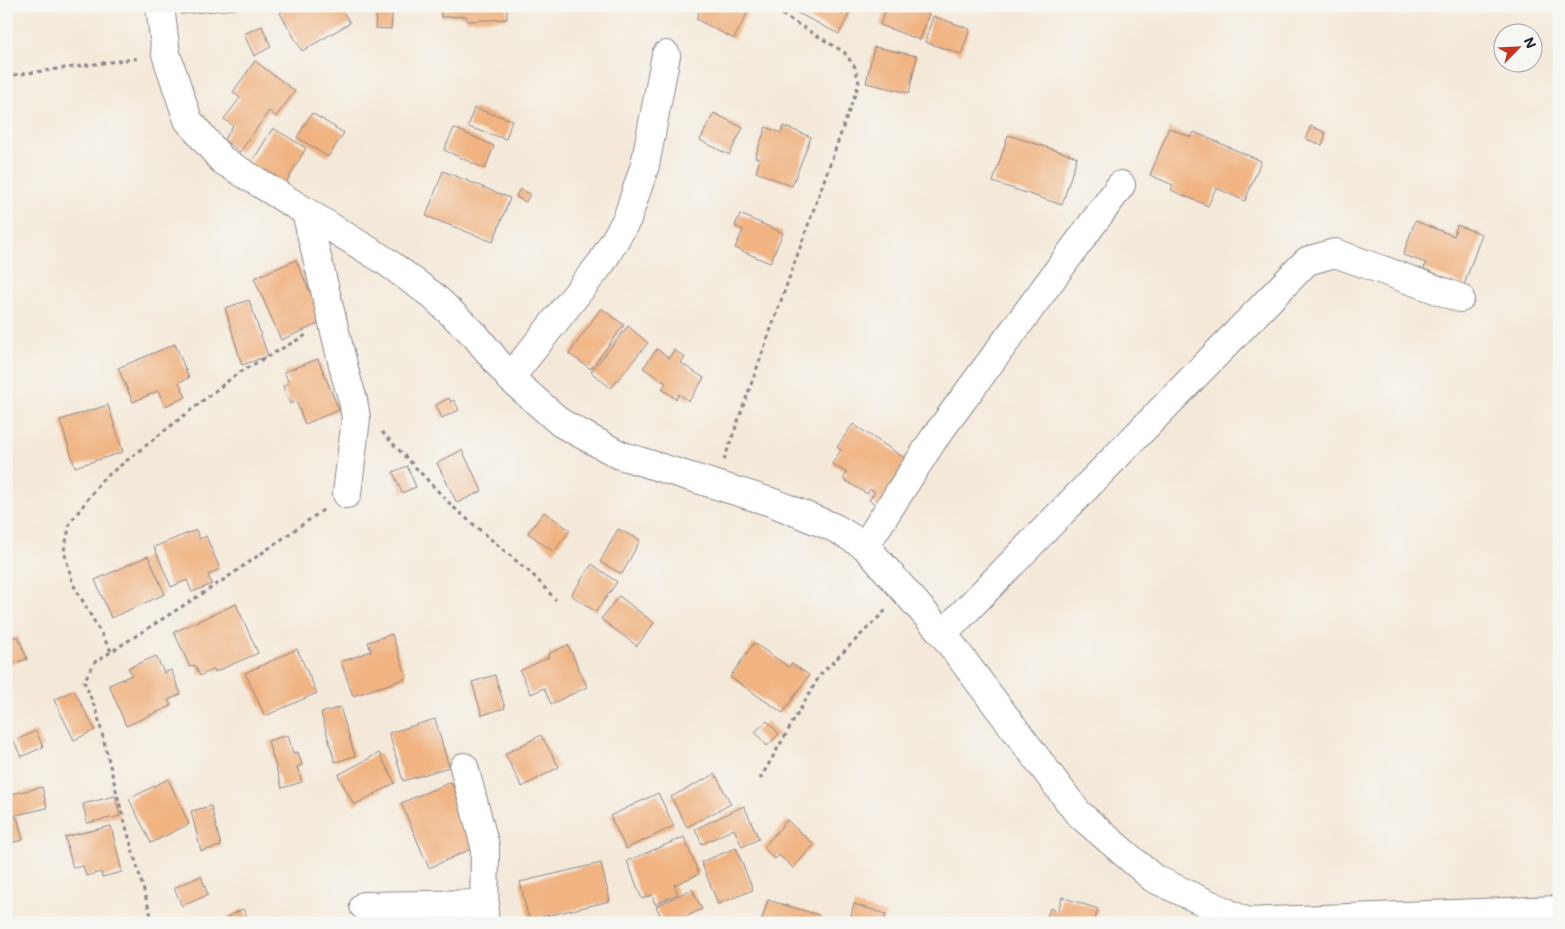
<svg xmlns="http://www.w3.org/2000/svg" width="1565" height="929" viewBox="0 0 1565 929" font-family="Mali,sans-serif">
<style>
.building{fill:#f0b381}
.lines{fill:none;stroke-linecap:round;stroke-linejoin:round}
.minor-casing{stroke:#8b868a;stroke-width:30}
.path{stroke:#8b868a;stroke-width:3;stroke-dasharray:4 4;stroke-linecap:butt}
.minor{stroke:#fff;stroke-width:28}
</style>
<rect width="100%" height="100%" fill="#f6f6f2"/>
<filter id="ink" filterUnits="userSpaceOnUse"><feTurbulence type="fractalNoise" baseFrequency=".02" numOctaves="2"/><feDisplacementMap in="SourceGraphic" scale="10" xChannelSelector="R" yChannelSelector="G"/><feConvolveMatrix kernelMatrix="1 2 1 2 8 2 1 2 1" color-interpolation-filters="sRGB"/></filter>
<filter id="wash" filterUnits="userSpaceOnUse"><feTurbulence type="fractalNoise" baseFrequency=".0096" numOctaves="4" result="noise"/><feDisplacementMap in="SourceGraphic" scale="20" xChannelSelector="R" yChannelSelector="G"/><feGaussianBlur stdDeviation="1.12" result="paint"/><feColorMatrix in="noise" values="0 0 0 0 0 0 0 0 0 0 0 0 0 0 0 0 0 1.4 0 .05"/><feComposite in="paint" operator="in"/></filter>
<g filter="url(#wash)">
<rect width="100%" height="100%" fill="#f4e9d9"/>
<g id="blocks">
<path class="building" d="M 180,6 L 236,6 L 236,9 L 181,14 Z
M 291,6 L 340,6 L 350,23 L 302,51 L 280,13 Z
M 377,6 L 393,6 L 391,29 L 375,28 Z
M 441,6 L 507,6 L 507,19 L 467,21 L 466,16 L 441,17 Z
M 702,6 L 751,6 L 734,39 L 696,19 Z
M 784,6 L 853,6 L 839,34 Z
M 887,6 L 908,6 L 929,14 L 920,40 L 880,25 Z
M 933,16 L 970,29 L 961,54 L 925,42 Z
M 262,26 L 271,47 L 254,56 L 244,34 Z
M 874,47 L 917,56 L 909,93 L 866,83 Z
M 255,61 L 295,91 L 276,117 L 269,111 L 240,152 L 224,140 L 233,126 L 224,119 L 240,98 L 233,92 Z
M 474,108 L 512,120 L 506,139 L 468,127 Z
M 312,113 L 344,133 L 328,157 L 297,137 Z
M 714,113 L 743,128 L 729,155 L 700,140 Z
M 783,126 L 811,137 L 792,186 L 756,172 L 760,159 L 755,157 L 766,127 L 781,133 Z
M 1311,126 L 1326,133 L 1322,145 L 1306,139 Z
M 273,128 L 306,148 L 284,186 L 250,165 Z
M 454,128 L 494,146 L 485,169 L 444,150 Z
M 1169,128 L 1191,137 L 1194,132 L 1261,161 L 1245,201 L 1216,188 L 1208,206 L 1171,190 L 1173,185 L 1150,175 Z
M 1008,135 L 1077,157 L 1062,205 L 993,182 Z
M 443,171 L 510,198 L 493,242 L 426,216 Z
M 520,189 L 530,194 L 526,202 L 516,197 Z
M 740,214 L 783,233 L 770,263 L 735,248 L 743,230 L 735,226 Z
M 1415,221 L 1454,236 L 1457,225 L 1482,234 L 1464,285 L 1424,269 L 1426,263 L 1403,255 Z
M 296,260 L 323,322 L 281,340 L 254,278 Z
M 249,300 L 268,356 L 242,365 L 225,308 Z
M 601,308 L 624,325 L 591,369 L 569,354 Z
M 628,326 L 648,343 L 611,388 L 591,372 Z
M 175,344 L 189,378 L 179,382 L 186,397 L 165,406 L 158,391 L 133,402 L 118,368 Z
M 657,349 L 669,358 L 674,350 L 685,357 L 681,363 L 704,378 L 689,401 L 679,394 L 676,399 L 662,389 L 666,383 L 643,368 Z
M 318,359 L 339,410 L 305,424 L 296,401 L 290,404 L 283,386 L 289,383 L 284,372 Z
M 449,398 L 451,402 L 454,400 L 459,410 L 442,418 L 436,405 Z
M 108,405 L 123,452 L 75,467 L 60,420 Z
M 853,424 L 912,463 L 883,509 L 869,500 L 875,492 L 870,489 L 867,494 L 843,479 L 847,473 L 832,464 L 841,450 L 837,447 Z
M 462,450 L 482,491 L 457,503 L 437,463 Z
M 407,466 L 416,487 L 402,493 L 393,472 Z
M 544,512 L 570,530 L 554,552 L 528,533 Z
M 618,529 L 640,540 L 622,574 L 600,562 Z
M 196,530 L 200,539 L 206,536 L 220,569 L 208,575 L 212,584 L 192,592 L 187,580 L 171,587 L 154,547 Z
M 148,556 L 165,594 L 111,618 L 95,580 Z
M 592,564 L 617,582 L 596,612 L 571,595 Z
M 619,596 L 654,623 L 637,646 L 601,619 Z
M 236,604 L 258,653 L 215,672 L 214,669 L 200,676 L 195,665 L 190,667 L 174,632 Z
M 392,634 L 407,678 L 353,696 L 341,662 L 371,651 L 368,642 Z
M 18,636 L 27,659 L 6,666 L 6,640 Z
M 754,643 L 789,667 L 791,663 L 809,675 L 783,713 L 730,677 Z
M 568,645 L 587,687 L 551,704 L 544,688 L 531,694 L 520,671 L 549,657 L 548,654 Z
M 297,649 L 317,693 L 265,716 L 245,673 Z
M 156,656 L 164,673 L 171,670 L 181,694 L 168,700 L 171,706 L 126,726 L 109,685 L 132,675 L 128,668 Z
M 495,675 L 505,708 L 482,715 L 472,682 Z
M 74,690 L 95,730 L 74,740 L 54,700 Z
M 340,707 L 355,756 L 335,762 L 321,713 Z
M 435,719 L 449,767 L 403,781 L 389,733 Z
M 767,721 L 779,734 L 767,746 L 755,732 Z
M 36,731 L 43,747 L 21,757 L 14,741 Z
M 288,735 L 293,753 L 298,752 L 302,765 L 297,767 L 302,782 L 282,788 L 268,741 Z
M 541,735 L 559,767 L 522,787 L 505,754 Z
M 379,753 L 395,783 L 354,805 L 338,775 Z
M 715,774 L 731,804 L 687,827 L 671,797 Z
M 168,779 L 189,824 L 151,843 L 129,799 Z
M 451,782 L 478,846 L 429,868 L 401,803 Z
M 42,787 L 47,808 L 12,816 L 7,795 Z
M 658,793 L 674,826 L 626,849 L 610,816 Z
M 115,796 L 120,816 L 87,823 L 83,804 Z
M 211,806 L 221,846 L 201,851 L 191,811 Z
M 744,806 L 759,839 L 742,847 L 734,829 L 702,844 L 695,829 Z
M 17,817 L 23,840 L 6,844 L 6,820 Z
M 787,820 L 814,845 L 793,868 L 779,855 L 775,859 L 763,848 Z
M 111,826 L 122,872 L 102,877 L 101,872 L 86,876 L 83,866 L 73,868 L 65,837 Z
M 684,837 L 699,874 L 674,885 L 678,894 L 655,904 L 652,895 L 642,899 L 627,861 Z
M 736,848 L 753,890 L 718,904 L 701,862 Z
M 601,863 L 610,901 L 529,920 L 520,882 Z
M 201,876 L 208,895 L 182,906 L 174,888 Z
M 692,889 L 702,909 L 673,923 L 664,923 L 656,906 Z
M 1062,897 L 1098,909 L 1094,923 L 1045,923 L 1050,908 L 1058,911 Z
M 768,900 L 819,915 L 817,923 L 761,923 Z
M 854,904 L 886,914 L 883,923 L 849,923 Z
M 243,909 L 251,923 L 230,923 L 227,917 Z"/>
</g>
</g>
<g filter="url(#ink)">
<use href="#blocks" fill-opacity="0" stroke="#8b868a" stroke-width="1"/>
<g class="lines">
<g class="minor-casing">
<path id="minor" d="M 160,6 L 166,54 L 188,120 L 222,160 L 384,260 L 432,295 L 475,335 L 510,378 L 561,423 L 620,455 L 774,503 L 835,528 L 865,546 L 943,634 L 1078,813 L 1153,878 L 1247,922 L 1559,910
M 306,212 L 346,377 L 353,400 L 356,418 L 347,494
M 510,378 L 602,262 L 627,219 L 645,165 L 666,55
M 865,546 L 933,440 L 1121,185
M 943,634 L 1307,261 L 1335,253 L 1460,298
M 464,767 L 485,846 L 484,923
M 364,906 L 485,904"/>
</g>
<path class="path" d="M 6,76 L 140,58
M 382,432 L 452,506 L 534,576 L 556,600
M 724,460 L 859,83 L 855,67 L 844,52 L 768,6
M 111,651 L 73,584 L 64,551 L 70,523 L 102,480 L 238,373 L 308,334
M 760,779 L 820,675 L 887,609
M 153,923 L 119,802 L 97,713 L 84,681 L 95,662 L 225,579 L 326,508"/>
<use href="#minor" class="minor"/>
</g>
</g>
<rect width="1565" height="929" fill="none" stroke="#f6f6f2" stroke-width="25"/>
<g transform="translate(1518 48) rotate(66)"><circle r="24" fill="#f6f6f2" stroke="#a1a1a9"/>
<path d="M0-4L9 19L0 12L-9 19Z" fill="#c8321e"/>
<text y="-8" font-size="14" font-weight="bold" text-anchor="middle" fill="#22223b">N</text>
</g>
</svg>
